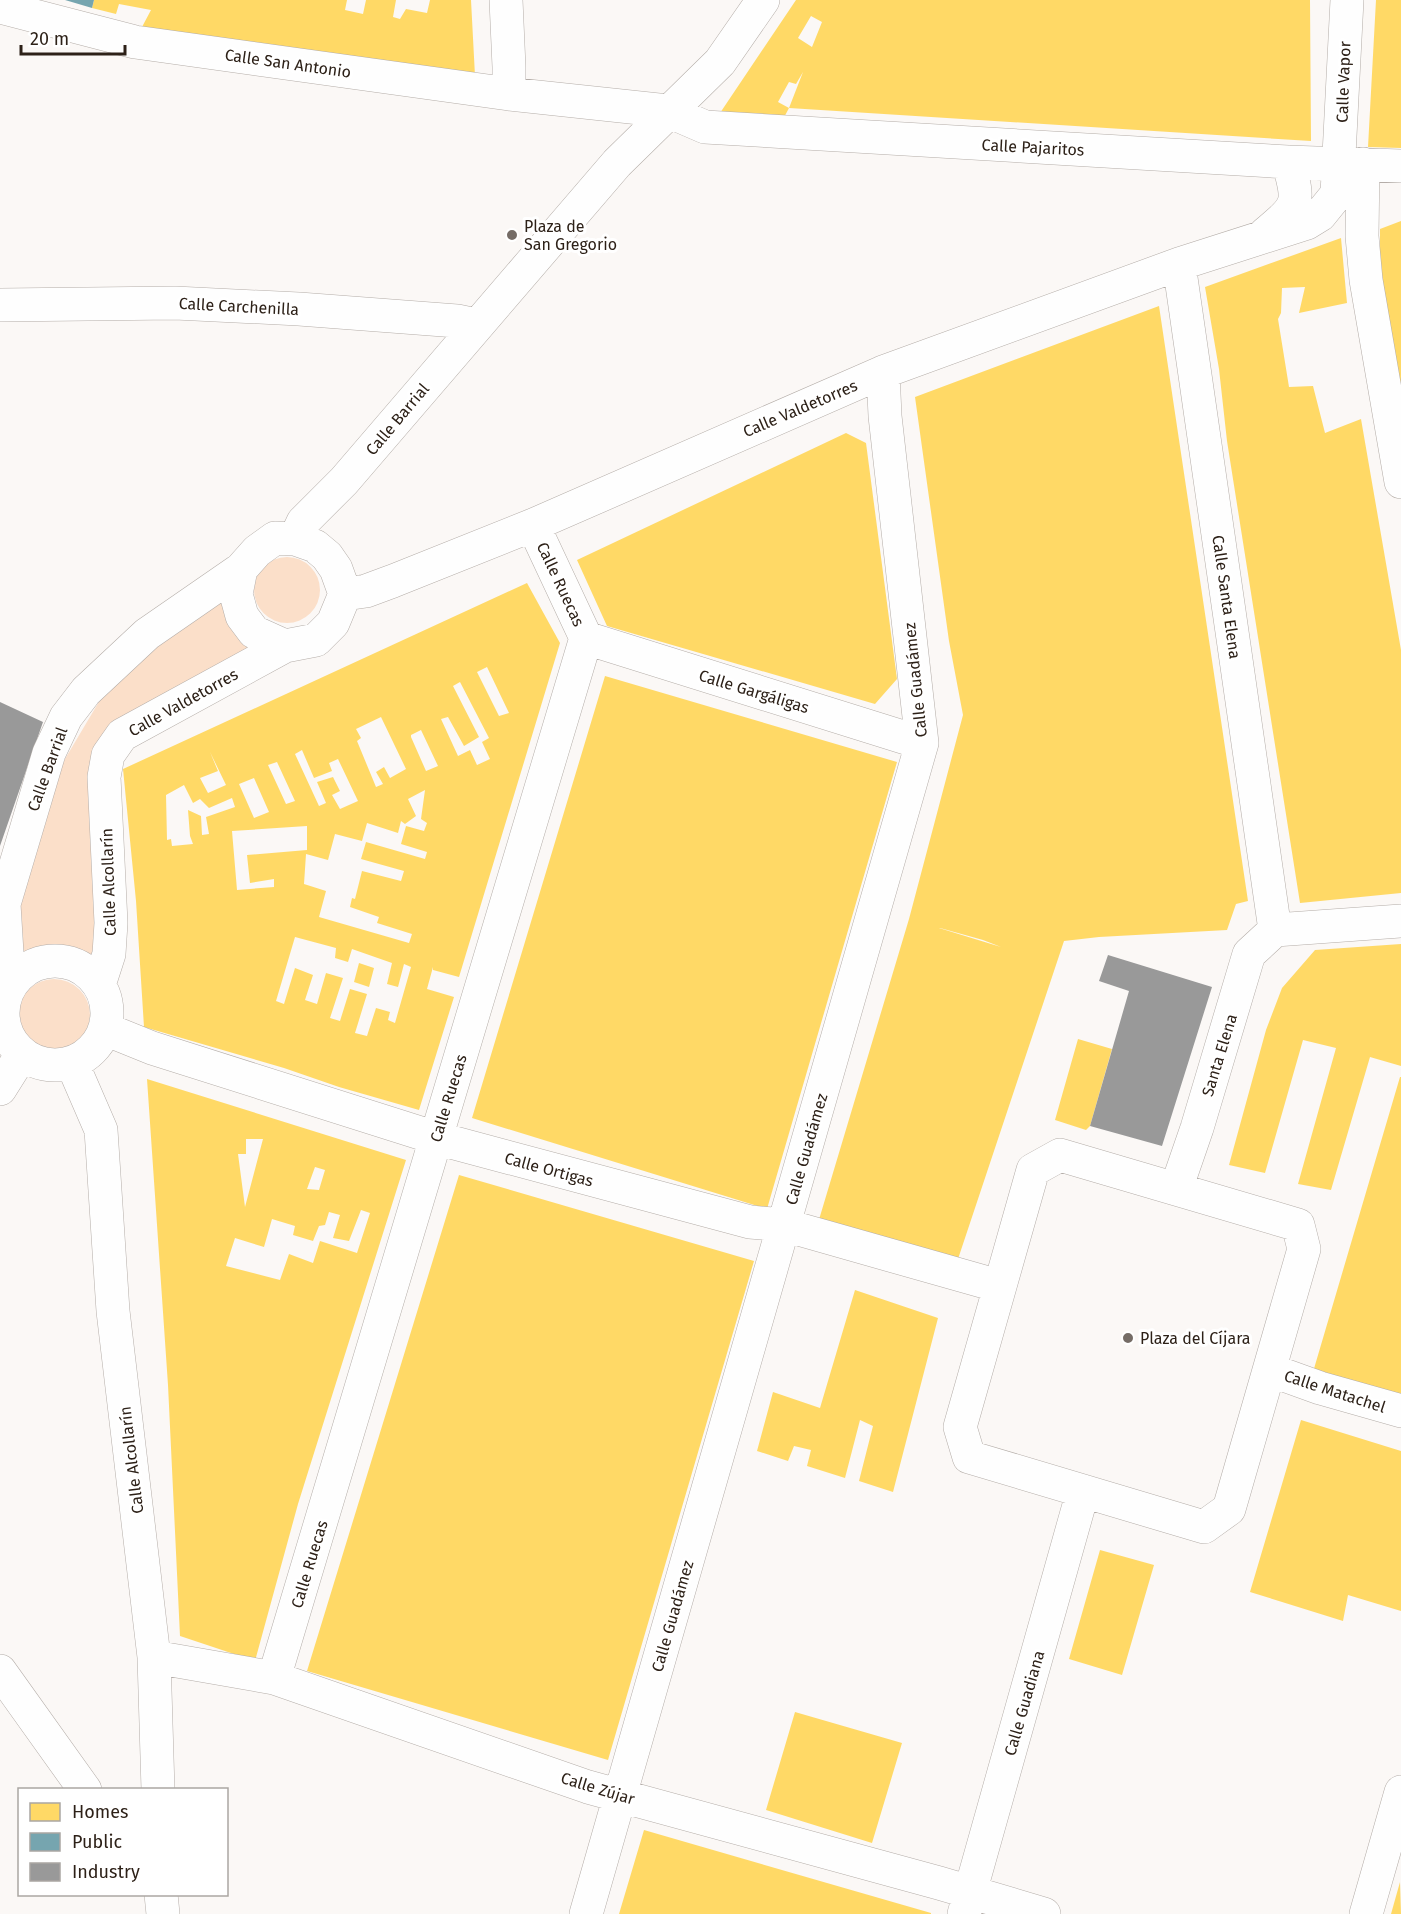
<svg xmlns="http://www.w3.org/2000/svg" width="1401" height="1914" viewBox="0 0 1401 1914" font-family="'Fira Sans',sans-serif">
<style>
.green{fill:#fbdfc9}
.homes{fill:#ffd966;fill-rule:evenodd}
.public{fill:#76a5af}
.industry{fill:#999}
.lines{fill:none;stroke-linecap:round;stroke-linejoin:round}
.minor-casing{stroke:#b4ada8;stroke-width:34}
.minor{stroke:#fefefe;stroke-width:33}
.poi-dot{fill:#756c66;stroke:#fff;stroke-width:2}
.labels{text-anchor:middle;stroke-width:6;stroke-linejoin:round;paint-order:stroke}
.street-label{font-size:16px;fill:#2d2118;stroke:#fff}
.poi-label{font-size:16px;fill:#2d2118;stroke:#fff;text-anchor:start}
</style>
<rect width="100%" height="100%" fill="#fbf8f6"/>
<path class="green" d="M254 590a33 33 0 1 1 66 0a33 33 0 1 1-66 0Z
M 226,596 L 259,653 L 102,742 L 101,935 L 94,967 C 66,946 45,947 15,962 L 16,913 L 59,769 L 100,700 L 160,641 Z
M18 1015a36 36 0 1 1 72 0a36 36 0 1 1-72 0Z"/>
<path class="homes" d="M 94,0 L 347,0 L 345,10 L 363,14 L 366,0 L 396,0 L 393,17 L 400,19 L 406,9 L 427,13 L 430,0 L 471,0 L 475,76 L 142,27 L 151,10 L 119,4 L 116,14 L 92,8 Z
M 796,0 L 1310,0 L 1311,141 L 789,108 L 803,72 L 796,84 L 789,82 L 778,102 L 789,108 L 780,125 L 718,116 ZM 811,16 L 822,22 L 812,47 L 798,38 Z
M 1376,0 L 1401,0 L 1401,148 L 1368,147 Z
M 1401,221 L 1401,418 L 1380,332 L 1380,229 Z
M 1341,238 L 1347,303 L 1299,313 L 1305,287 L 1282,288 L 1281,313 L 1278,319 L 1289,387 L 1313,386 L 1325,433 L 1361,419 L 1401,650 L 1401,893 L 1300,903 L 1227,441 L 1219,369 L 1205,287 Z
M 1159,306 L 1248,901 L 1236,904 L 1227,930 L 1099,937 L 1064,941 L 956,1265 L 818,1223 L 909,919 L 963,715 L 949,641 L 915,397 ZM 940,928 L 983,940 L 1001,947 L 939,928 Z
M 846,433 L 866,443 L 897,679 L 875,704 L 607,626 L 577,560 Z
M 527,583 L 560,643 L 459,977 L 433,970 L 433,967 L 427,989 L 454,997 L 419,1110 L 339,1087 L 284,1068 L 144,1027 L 136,901 L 123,769 ZM 487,667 L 509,713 L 499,716 L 477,672 ZM 460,682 L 489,738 L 482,742 L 490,759 L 477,765 L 470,750 L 458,756 L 441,719 L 448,717 L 464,746 L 479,737 L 453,686 ZM 381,717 L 406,769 L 390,778 L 384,767 L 376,772 L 383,784 L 376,787 L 357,741 L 361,738 L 356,729 ZM 421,730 L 438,766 L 426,771 L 411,737 L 411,735 ZM 302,750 L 314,778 L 332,771 L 329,763 L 338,759 L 358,801 L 340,809 L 332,795 L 340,791 L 333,777 L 317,782 L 326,803 L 319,806 L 295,754 ZM 210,752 L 226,785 L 208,793 L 200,778 L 218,771 ZM 277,762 L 295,801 L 286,804 L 268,765 ZM 254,778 L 269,812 L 254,818 L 239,784 ZM 184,785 L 193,803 L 200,799 L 209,808 L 232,798 L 235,807 L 206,817 L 209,834 L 202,835 L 201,816 L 188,810 L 190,836 L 193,844 L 172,846 L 171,839 L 167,840 L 166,795 ZM 425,790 L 421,819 L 427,823 L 424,831 L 406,826 L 401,844 L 427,852 L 425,859 L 366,842 L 361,859 L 404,871 L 401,881 L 362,871 L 355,899 L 352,898 L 350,907 L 379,917 L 377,923 L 412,934 L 409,943 L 319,917 L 326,891 L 304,884 L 306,854 L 328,860 L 335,834 L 362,841 L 367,823 L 398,833 L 401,821 L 405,824 L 416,816 L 408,799 ZM 307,826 L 307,850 L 247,855 L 250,883 L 274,879 L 274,887 L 237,890 L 232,831 ZM 295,937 L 336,948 L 335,958 L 348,962 L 352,949 L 392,963 L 387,984 L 398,987 L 404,964 L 411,967 L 395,1023 L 388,1020 L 390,1012 L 376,1008 L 367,1036 L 355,1033 L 367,994 L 350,989 L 340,1021 L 330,1018 L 343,978 L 326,973 L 317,1004 L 305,1000 L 313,975 L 295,968 L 284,1004 L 276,1001 Z
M 605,676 L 897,762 L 767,1209 L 472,1118 Z
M 1401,944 L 1401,1066 L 1370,1057 L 1331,1190 L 1298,1184 L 1336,1048 L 1303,1040 L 1265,1173 L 1229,1165 L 1266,1030 L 1282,988 L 1315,950 Z
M 359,963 L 374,968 L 369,987 L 354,982 Z
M 1078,1039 L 1112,1049 L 1090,1126 L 1086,1130 L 1055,1120 Z
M 1400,1077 L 1401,1077 L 1401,1399 L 1313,1372 Z
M 147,1079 L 406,1160 L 298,1504 L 255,1661 L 180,1636 L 168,1385 ZM 246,1139 L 263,1139 L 245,1207 L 238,1154 L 246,1154 ZM 315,1167 L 325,1170 L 319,1190 L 307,1189 ZM 361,1210 L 370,1213 L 357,1253 L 320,1241 L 313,1263 L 289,1254 L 280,1280 L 226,1266 L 235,1238 L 264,1247 L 272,1219 L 295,1226 L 293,1235 L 313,1241 L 319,1226 L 325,1225 L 329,1212 L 340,1215 L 333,1238 L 349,1241 Z
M 459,1175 L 754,1261 L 608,1760 L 307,1671 Z
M 855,1290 L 938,1318 L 893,1492 L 859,1481 L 873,1426 L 860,1420 L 845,1478 L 807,1466 L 811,1450 L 794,1446 L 788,1461 L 757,1451 L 773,1392 L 820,1408 Z
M 1301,1420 L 1401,1451 L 1401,1611 L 1348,1595 L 1343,1621 L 1250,1592 Z
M 1100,1550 L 1154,1565 L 1122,1675 L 1069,1659 Z
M 795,1712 L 902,1743 L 872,1843 L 766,1810 Z
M 644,1830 L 931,1913 L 931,1914 L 619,1914 Z
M 1400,1882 L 1401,1914 L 1391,1914 Z"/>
<path class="public" d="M 65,0 L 94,0 L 92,8 Z"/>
<path class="industry" d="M 0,702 L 43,722 L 0,846 Z
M 1108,955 L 1212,987 L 1162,1146 L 1090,1126 L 1129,991 L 1099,981 Z"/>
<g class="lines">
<g class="minor-casing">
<path id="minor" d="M 506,0 L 509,67 L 509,94
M 0,7 L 135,42 L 509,94 L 668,111 L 705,127 L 1288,162 L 1401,166
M 1363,164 L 1362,236 L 1366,280 L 1401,482
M 1265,234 C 1298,206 1301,205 1288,162
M 1179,264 L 1275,930
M 0,305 L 175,303 L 299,309 L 457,321 L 476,325
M 295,539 L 303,522 L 344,481 L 617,163 L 720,62 L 763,0
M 241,569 L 236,594 L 242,616 L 254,632 L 285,646
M 586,638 L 922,743
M 1275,930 L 1401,921
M3 1013a52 52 0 1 1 104 0a52 52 0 1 1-104 0Z
M 99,985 L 109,954 L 111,923 L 104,777 L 108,755 L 122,735 L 285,646 L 316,640 L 333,623 L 345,594 L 366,591 L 393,581 L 533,525 L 883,372 L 1179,264 L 1307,223 L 1320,215 L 1337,194 L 1347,0
M 9,986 L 4,904 L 49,753 L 66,717 L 86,691 L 147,634 L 241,569 L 257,551 L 275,538 L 295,539 L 315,546 L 327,556 L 336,569 L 345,594
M 105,1029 L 152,1048 L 436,1138 L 750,1222 L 784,1225 L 999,1286
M 72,1063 L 101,1130 L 113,1311 L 154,1657 L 158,1790
M 0,1089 L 22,1054
M 1060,1155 L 1298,1225 L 1304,1249 L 1229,1509 L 1204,1527 L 969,1457 L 960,1427 L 1033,1170 Z
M 1176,1189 L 1197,1128 L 1249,954 L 1275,930
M 1270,1370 L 1320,1388 L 1401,1411
M 154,1657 L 274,1678 L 588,1787 L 939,1883 L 1044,1914
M 0,1671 L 85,1790
M 274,1678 L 586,638 L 533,525
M 161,1894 L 163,1914
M 586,1914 L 922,743 L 885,416 L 883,372
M 964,1914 L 1083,1491
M 1366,1914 L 1401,1792"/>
</g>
<use href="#minor" class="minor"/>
</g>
<g class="poi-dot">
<circle cx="512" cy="235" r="6"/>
<circle cx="1128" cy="1338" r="6"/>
</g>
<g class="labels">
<g class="street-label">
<text transform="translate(288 63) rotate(8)" y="6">Calle San Antonio</text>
<text transform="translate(1343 82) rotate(-88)" y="6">Calle Vapor</text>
<text transform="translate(1033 147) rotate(3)" y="6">Calle Pajaritos</text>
<text transform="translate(239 306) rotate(3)" y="6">Calle Carchenilla</text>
<text transform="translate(800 408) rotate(-23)" y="6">Calle Valdetorres</text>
<text transform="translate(397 419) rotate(-50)" y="6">Calle Barrial</text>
<text transform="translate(561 584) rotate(65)" y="6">Calle Ruecas</text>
<text transform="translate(1227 597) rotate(82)" y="6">Calle Santa Elena</text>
<text transform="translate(915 680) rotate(-96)" y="6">Calle Guadámez</text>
<text transform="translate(754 691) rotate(17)" y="6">Calle Gargáligas</text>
<text transform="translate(183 702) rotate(-29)" y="6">Calle Valdetorres</text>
<text transform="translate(47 769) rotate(-70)" y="6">Calle Barrial</text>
<text transform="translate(108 882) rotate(-92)" y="6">Calle Alcollarín</text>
<text transform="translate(1219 1055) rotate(-73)" y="6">Santa Elena</text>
<text transform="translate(448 1098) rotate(-73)" y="6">Calle Ruecas</text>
<text transform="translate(806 1149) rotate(-74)" y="6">Calle Guadámez</text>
<text transform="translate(549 1169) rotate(15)" y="6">Calle Ortigas</text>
<text transform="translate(1335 1391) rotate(18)" y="6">Calle Matachel</text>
<text transform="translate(131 1460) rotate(-97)" y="6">Calle Alcollarín</text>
<text transform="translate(309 1564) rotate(-73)" y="6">Calle Ruecas</text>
<text transform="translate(672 1616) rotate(-74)" y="6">Calle Guadámez</text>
<text transform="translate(1024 1703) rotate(-74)" y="6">Calle Guadiana</text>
<text transform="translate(598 1788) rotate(17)" y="6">Calle Zújar</text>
</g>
<g class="poi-label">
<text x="524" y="232">Plaza de<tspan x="524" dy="18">San Gregorio</tspan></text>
<text x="1140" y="1344">Plaza del Cíjara</text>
</g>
</g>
<rect x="18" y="1788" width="210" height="108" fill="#ffffff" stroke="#aba6a3" stroke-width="1.5"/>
<rect x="30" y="1803" width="30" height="18" fill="#ffd966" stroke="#aba6a3" stroke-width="1.5"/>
<text x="72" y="1818" font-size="18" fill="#2d2118">Homes</text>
<rect x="30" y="1833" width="30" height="18" fill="#76a5af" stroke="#aba6a3" stroke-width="1.5"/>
<text x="72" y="1848" font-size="18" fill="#2d2118">Public</text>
<rect x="30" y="1863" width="30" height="18" fill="#999999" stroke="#aba6a3" stroke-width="1.5"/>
<text x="72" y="1878" font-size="18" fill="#2d2118">Industry</text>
<path d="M21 45v9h104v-9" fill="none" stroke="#2d2118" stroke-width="3"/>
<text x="30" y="45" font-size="18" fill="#2d2118" stroke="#ffffff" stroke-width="4.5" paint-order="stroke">20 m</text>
</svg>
